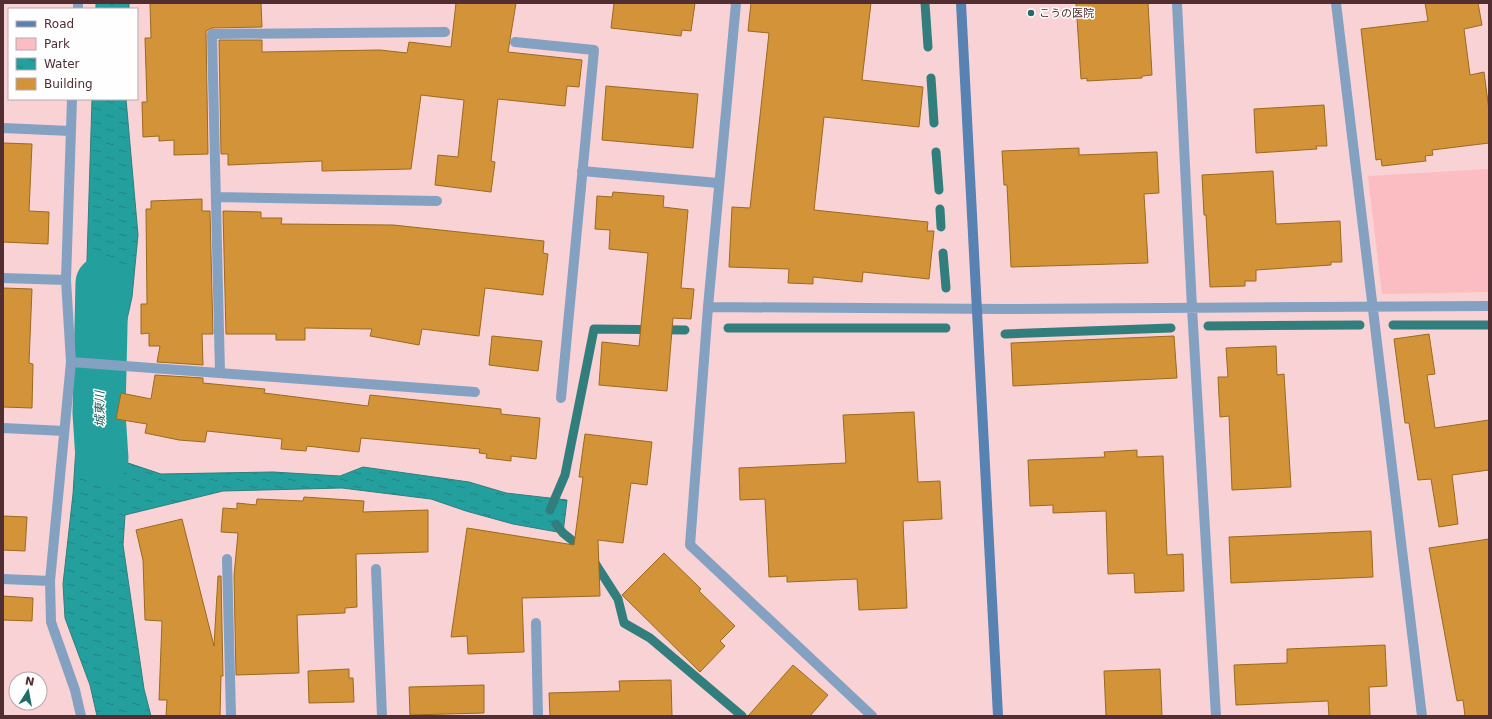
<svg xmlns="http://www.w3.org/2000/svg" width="1492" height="719" viewBox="0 0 1492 719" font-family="'DejaVu Sans','Noto Sans JP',sans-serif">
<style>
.green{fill:#fbbcc2}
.water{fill:url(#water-ripples);stroke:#317e7d}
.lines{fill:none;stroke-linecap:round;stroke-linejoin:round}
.stream{stroke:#317e7d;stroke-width:9}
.river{stroke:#23a09d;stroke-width:53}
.building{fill:#d39339;stroke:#9c691c}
.street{stroke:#84a1c1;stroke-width:10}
.secondary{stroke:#5882b2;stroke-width:10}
.poi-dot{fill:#216c6a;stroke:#fefefe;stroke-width:1.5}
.labels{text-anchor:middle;stroke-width:3;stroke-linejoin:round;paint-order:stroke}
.poi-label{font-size:11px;fill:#522d32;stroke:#fefefe;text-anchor:start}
.water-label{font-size:12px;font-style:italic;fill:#1e5e5c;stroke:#fefefe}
</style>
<defs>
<pattern id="water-ripples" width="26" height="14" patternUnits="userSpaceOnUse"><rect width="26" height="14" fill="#23a09d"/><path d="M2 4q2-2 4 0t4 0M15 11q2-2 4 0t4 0" fill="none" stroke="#218381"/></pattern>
</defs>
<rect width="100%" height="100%" fill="#f9d2d5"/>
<path class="green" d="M 1489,169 L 1489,292 L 1382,294 L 1368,176 Z"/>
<path class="water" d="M 96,3 L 129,3 L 129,9 L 96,9 Z
M 92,99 L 126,99 L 138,235 L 132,297 L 119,355 L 84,356 Z
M 80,384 L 114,387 L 112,445 L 125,462 L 161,474 L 273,472 L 340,476 L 363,467 L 469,482 L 506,493 L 567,500 L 563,533 L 513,524 L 466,511 L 431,499 L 342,488 L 223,491 L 125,515 L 123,545 L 144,689 L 151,716 L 97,716 L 90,685 L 65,618 L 63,584 L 73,494 Z"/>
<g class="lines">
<path class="stream" d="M 925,3 L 928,47
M 931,78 L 934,123
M 936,152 L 939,190
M 940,209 L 941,227
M 943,253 L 946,288
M 1393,325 L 1489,325
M 1208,326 L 1360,325
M 728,328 L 946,328
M 1005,334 L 1171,328
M 550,510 L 565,475 L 594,329 L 685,330
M 556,524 L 563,533 L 583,549
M 593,560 L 618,599 L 624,623 L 650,638 L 742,716"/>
<path class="river" d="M 102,459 L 99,413 L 102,283"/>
</g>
<path class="building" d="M 150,3 L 261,3 L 262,27 L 212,28 L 206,31 L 208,154 L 174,155 L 174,140 L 159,141 L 159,136 L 143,137 L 142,102 L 147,102 L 145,38 L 151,38 Z
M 456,3 L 516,3 L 508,52 L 582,60 L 579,87 L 567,86 L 565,106 L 498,99 L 491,161 L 495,162 L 491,192 L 435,185 L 438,155 L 458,157 L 464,100 L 421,95 L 411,169 L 322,171 L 322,161 L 228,165 L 228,154 L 221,154 L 219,40 L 262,40 L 262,52 L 380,50 L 407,53 L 409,42 L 451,47 Z
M 614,3 L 695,3 L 691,31 L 682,30 L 681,36 L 611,28 Z
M 751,3 L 871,3 L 862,80 L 923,87 L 919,127 L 824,117 L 814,210 L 928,222 L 927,231 L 934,231 L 929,279 L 863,272 L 862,282 L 813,277 L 813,284 L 788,283 L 789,269 L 729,267 L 732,207 L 750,208 L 769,33 L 748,31 Z
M 1076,3 L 1148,3 L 1152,75 L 1142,76 L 1142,78 L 1087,81 L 1087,78 L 1081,79 Z
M 1425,3 L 1478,3 L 1482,25 L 1464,29 L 1470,75 L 1484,72 L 1489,110 L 1489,143 L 1432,150 L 1433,155 L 1425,156 L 1426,161 L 1382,166 L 1381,159 L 1376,160 L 1361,29 L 1428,21 Z
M 606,86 L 698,94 L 693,148 L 602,140 Z
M 1324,105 L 1327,146 L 1316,146 L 1317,149 L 1256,153 L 1254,109 Z
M 3,143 L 32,144 L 29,211 L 49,212 L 48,244 L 3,242 Z
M 1079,148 L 1079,155 L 1157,152 L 1159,193 L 1144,194 L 1148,263 L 1011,267 L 1007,185 L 1004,185 L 1002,151 Z
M 1273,171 L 1276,224 L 1340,221 L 1342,262 L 1331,262 L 1331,265 L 1256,270 L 1256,281 L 1245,281 L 1245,286 L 1210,287 L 1206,215 L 1204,215 L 1202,175 Z
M 613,192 L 664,196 L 663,207 L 688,210 L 681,288 L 694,289 L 691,319 L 673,318 L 667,391 L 599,385 L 602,342 L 639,346 L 648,253 L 609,249 L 610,230 L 595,229 L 597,196 L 612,197 Z
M 202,199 L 202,211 L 210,211 L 213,334 L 202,334 L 203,365 L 157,362 L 160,346 L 149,346 L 149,333 L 141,334 L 141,304 L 147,304 L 146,209 L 151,209 L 151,201 Z
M 223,211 L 261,212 L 261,218 L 282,218 L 281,224 L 393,225 L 544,241 L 543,253 L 548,254 L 543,295 L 485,288 L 479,336 L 422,329 L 419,345 L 370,336 L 372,329 L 305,328 L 305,340 L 276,340 L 276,334 L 226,334 Z
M 3,288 L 32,289 L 29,363 L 33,364 L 32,408 L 3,407 Z
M 1429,334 L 1435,374 L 1427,375 L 1435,428 L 1489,420 L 1489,470 L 1452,475 L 1458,524 L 1439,527 L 1431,479 L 1418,480 L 1409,423 L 1405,423 L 1394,339 Z
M 492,336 L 542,341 L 538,371 L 489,365 Z
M 1174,336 L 1177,378 L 1013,386 L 1011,343 Z
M 1276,346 L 1277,375 L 1284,374 L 1291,487 L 1232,490 L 1229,416 L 1220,417 L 1218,377 L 1228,377 L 1226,348 Z
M 155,375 L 203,378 L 203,383 L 265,389 L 264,393 L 368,406 L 370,395 L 501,409 L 501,414 L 540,418 L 536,459 L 511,456 L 511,461 L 486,458 L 487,454 L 479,453 L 480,449 L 361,438 L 359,452 L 307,446 L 306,451 L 281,449 L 282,439 L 207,431 L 205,442 L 179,440 L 145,433 L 147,424 L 116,419 L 121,393 L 151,399 Z
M 914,412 L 918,482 L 940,481 L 942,519 L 903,521 L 907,608 L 859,610 L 857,579 L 787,582 L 787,576 L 769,577 L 765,499 L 740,500 L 739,468 L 846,463 L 843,415 Z
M 585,434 L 652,442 L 647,485 L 631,483 L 623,543 L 598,540 L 600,596 L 522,598 L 524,652 L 468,654 L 467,636 L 451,637 L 467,528 L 574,545 L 583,477 L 579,477 Z
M 1137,450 L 1137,457 L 1163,456 L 1167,555 L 1183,554 L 1184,591 L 1135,593 L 1134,573 L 1108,574 L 1106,511 L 1053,513 L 1053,505 L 1030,506 L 1028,460 L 1105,457 L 1104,452 Z
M 304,497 L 364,501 L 363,512 L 428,510 L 428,552 L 356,554 L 357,607 L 345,608 L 345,613 L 297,615 L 299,673 L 236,675 L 234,576 L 238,533 L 221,532 L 223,508 L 237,509 L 237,503 L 256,505 L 257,499 L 303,501 Z
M 3,516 L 27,517 L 25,551 L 3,550 Z
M 182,519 L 214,646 L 218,576 L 221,576 L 223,676 L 221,676 L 220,716 L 166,716 L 167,700 L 159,700 L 162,621 L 145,620 L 143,560 L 136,530 Z
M 1371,531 L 1373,577 L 1231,583 L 1229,537 Z
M 1489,539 L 1489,716 L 1465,716 L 1463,700 L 1457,701 L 1429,548 Z
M 664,553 L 701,589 L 699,591 L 735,626 L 720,641 L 725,646 L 700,672 L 622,595 Z
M 3,596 L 33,598 L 32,621 L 3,620 Z
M 1385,645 L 1387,686 L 1369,687 L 1370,716 L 1329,716 L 1328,701 L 1236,705 L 1234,665 L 1287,663 L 1287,649 Z
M 793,665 L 828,695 L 810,716 L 748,716 Z
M 349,669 L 349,678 L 353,678 L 354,702 L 309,703 L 308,671 Z
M 1160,669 L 1162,716 L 1106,716 L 1104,671 Z
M 671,680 L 672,716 L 550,716 L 549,693 L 620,691 L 619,681 Z
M 484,685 L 484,713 L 410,715 L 409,687 Z"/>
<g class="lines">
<path class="street" d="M 736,3 L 708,307 L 690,545 L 872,716
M 1177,3 L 1192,308 L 1216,716
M 1336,3 L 1422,716
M 78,9 L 78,3
M 515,42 L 594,50 L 561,398
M 72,99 L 66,280 L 71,362 L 50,581 L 51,622 L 75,690 L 81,716
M 3,128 L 70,131
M 582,171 L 718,183
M 216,197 L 437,201
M 3,278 L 66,280
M 708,307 L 1003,309 L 1489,306
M 71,362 L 475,392
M 220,373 L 212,34 L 445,32
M 3,428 L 64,431
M 227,559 L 231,716
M 376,569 L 382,716
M 3,579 L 50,581
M 536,623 L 538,716"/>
<path class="secondary" d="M 961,3 L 998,716"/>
</g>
<circle class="poi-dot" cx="1031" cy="13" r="4"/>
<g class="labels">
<g class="poi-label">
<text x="1039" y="17">こうの医院</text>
</g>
<g class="water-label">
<text transform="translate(100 409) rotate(-91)" y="4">城東川</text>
</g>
</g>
<rect width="1492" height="719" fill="none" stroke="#522d32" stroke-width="8"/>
<rect x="8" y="8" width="130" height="92" fill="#fefefe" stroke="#b9aaac"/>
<rect x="16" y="21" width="20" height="6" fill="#5882b2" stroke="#b9aaac"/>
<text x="44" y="28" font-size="12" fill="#522d32">Road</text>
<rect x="16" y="38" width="20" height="12" fill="#fbbcc2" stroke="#b9aaac"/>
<text x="44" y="48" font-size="12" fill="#522d32">Park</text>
<rect x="16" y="58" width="20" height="12" fill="url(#water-ripples)" stroke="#b9aaac"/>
<text x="44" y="68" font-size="12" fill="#522d32">Water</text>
<rect x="16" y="78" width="20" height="12" fill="#d39339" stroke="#b9aaac"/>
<text x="44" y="88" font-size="12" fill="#522d32">Building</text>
<g transform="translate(28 691) rotate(11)"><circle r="19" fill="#fefefe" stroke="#b9aaac"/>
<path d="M0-3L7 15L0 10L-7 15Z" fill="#216c6a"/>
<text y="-6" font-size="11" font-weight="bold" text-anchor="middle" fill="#522d32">N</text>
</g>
</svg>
